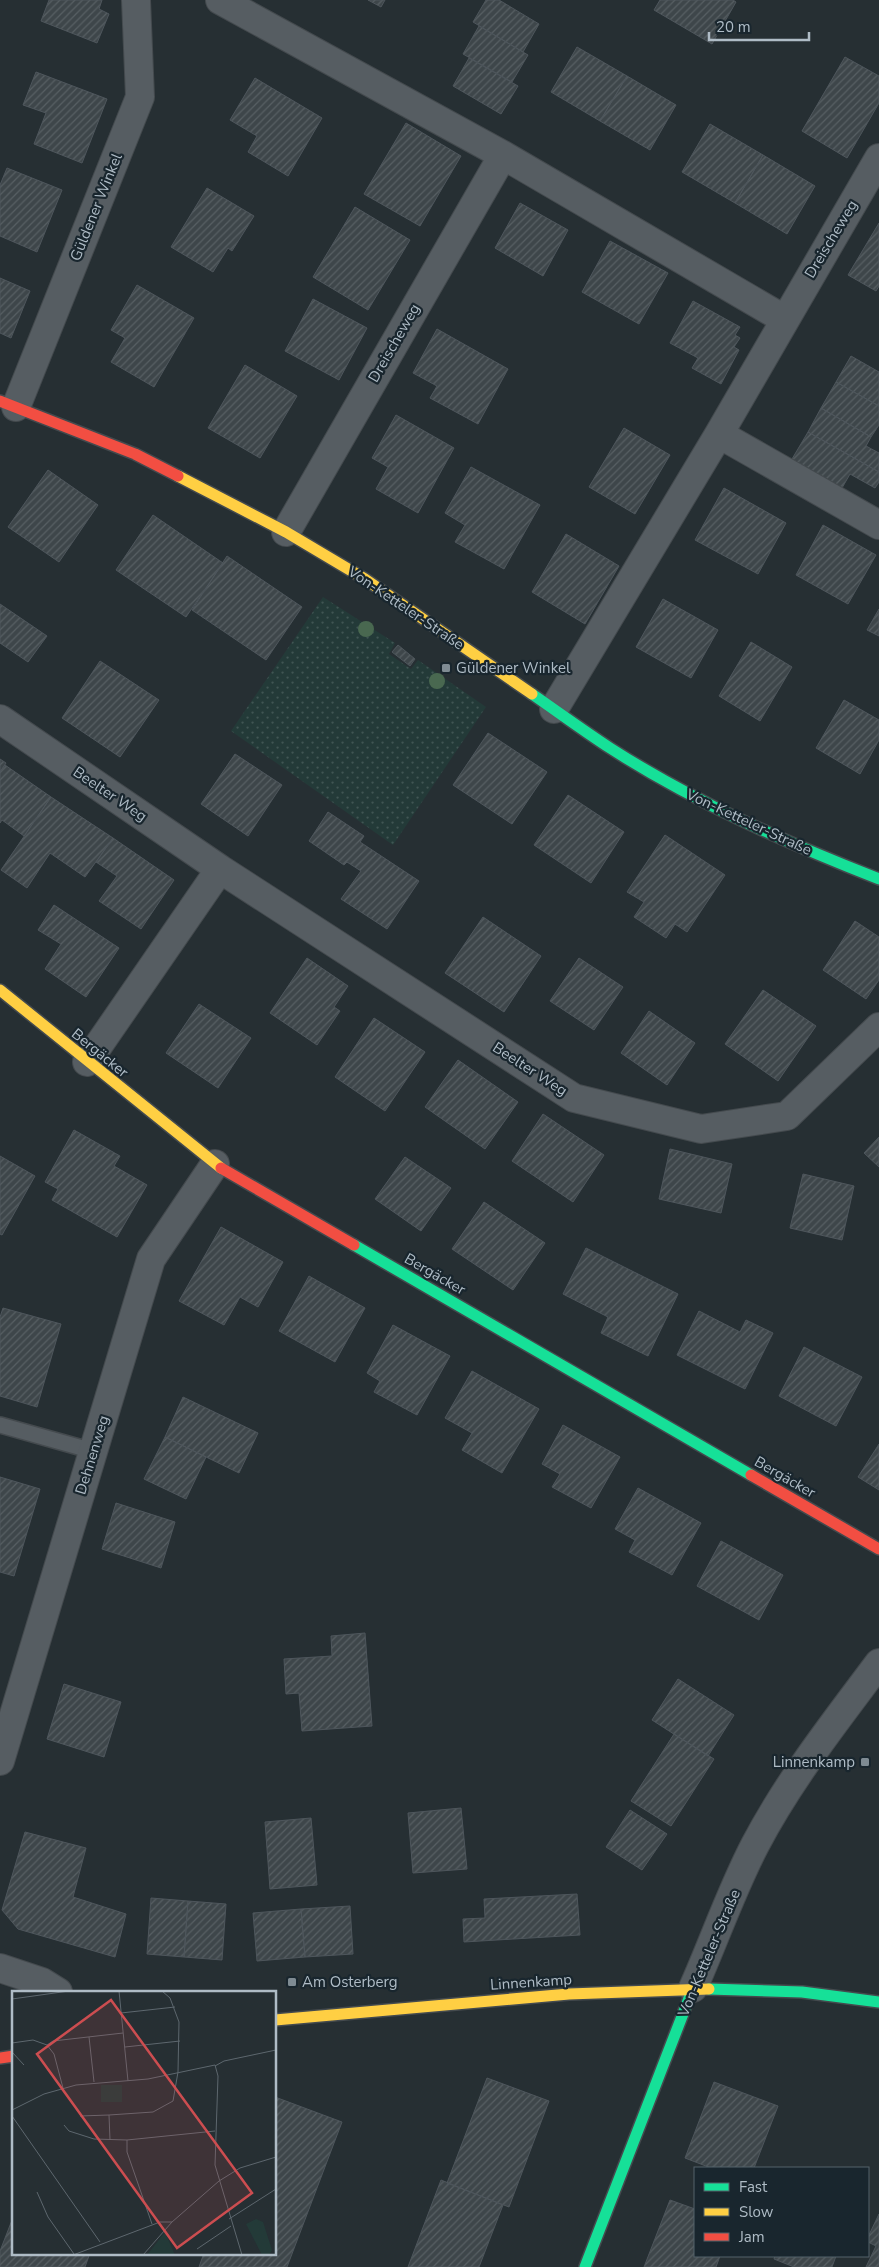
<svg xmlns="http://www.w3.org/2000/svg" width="879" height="2267" viewBox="0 0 879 2267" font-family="'Nunito Sans',sans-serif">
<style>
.green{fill:url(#green-dots)}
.building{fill:url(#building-hatch);stroke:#4e565c}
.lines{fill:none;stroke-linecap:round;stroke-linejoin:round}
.lane-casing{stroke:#444a4e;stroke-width:18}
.street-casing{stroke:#444a4e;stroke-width:30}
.fast-casing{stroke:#444a4e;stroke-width:14}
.slow-casing{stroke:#444a4e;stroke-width:14}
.jam-casing{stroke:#444a4e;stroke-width:14}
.lane{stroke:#565d62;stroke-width:15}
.street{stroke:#565d62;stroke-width:28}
.fast{stroke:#16e098;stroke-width:11}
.slow{stroke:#ffcf43;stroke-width:11}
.jam{stroke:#f24e42;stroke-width:11}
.tree{fill:#496850}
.poi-dot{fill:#7f8b93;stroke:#19262e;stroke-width:2}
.labels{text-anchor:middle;stroke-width:4.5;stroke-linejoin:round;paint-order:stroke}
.street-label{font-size:15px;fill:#afbcc6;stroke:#19262e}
.poi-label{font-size:15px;fill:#afbcc6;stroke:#19262e;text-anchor:start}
.inset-road{fill:none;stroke:#5d676e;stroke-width:1}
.view{fill:#cc4d50;fill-opacity:0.15;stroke:#cc4d50;stroke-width:2.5}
.inset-edge{fill:none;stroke:#afbcc6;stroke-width:2.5}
</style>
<defs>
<pattern id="green-dots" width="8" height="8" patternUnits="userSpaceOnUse" patternTransform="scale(1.25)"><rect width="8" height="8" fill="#233a38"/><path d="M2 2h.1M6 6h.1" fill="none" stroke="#405553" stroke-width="1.8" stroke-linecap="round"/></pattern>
<pattern id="building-hatch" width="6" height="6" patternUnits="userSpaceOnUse" patternTransform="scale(1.25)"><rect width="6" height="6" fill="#3e464a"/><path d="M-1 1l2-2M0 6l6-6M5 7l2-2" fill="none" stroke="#575f63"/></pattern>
</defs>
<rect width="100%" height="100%" fill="#262f33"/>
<path class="green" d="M 323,597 L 395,643 L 389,654 L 411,669 L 418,660 L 486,707 L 393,845 L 231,731 Z"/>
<path class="building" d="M 49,0 L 102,0 L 99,9 L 109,14 L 97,43 L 41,21 Z
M 368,0 L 385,0 L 381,7 Z
M 486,0 L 499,0 L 539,24 L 523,52 L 473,22 Z
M 660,0 L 733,0 L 736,2 L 712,44 L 654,10 Z
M 479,26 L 528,55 L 512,82 L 463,54 Z
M 577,47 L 627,76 L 600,121 L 551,92 Z
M 845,57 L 879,76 L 879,103 L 847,158 L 802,131 Z
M 469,58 L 518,86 L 501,114 L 453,86 Z
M 36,72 L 107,99 L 82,163 L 34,144 L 46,113 L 23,105 Z
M 627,76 L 676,105 L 650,150 L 600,121 Z
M 255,78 L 322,118 L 288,176 L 248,152 L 257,136 L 230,120 Z
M 406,123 L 461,156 L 420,226 L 364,194 Z
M 710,124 L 763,155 L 735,203 L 682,172 Z
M 763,155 L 815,186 L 787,234 L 735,203 Z
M 7,168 L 62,190 L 37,252 L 0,236 L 0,185 Z
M 207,188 L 254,216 L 232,251 L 228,248 L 213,272 L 171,247 Z
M 520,203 L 568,230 L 543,276 L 495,248 Z
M 355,207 L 410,240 L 368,310 L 313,277 Z
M 879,223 L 879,286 L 876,291 L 848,275 Z
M 610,241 L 668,273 L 639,324 L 582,292 Z
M 0,278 L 30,291 L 11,338 L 0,333 Z
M 137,285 L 194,318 L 154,387 L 111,362 L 125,338 L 111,330 Z
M 313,299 L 367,328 L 339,380 L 285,351 Z
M 693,301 L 740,327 L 735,335 L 740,338 L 734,347 L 739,350 L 721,384 L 692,368 L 698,358 L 670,343 Z
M 437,329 L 508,369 L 478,424 L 430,398 L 437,386 L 413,373 Z
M 851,356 L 879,372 L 879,406 L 836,382 Z
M 245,365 L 297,396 L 260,458 L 208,428 Z
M 836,382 L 879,406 L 879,425 L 871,437 L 821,408 Z
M 821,408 L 871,437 L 866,446 L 879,453 L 879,472 L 808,432 Z
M 396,415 L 454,448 L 418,513 L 376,489 L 388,467 L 372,458 Z
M 624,428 L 670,455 L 635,514 L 589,487 Z
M 808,432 L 879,472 L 879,482 L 875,488 L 850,474 L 842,488 L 792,459 Z
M 471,467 L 540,505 L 504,569 L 455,542 L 465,525 L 445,513 Z
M 48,470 L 98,505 L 59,562 L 8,527 Z
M 724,488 L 786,523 L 758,574 L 695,540 Z
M 153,515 L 223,563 L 186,617 L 116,570 Z
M 823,525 L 876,555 L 848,604 L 796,575 Z
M 566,534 L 619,566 L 585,624 L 532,592 Z
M 227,556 L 302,607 L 266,660 L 192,610 Z
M 663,599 L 718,630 L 691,678 L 636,647 Z
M 0,604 L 47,636 L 28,662 L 0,643 Z
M 879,609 L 879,636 L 867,630 Z
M 751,642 L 792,667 L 760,721 L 719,696 Z
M 398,645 L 415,659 L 410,666 L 392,652 Z
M 100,661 L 159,700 L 120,757 L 62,718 Z
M 844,700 L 879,720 L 879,740 L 860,774 L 816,748 Z
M 488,733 L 547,772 L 512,824 L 453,785 Z
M 235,754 L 282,785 L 248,836 L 201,804 Z
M 0,759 L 6,763 L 0,772 Z
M 5,765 L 51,797 L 24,836 L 2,820 L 0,823 L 0,772 Z
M 568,795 L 624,832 L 591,883 L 534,845 Z
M 51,797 L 113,838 L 85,877 L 50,853 L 27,888 L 1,870 Z
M 328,812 L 364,836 L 360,842 L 419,881 L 387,929 L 341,899 L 361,871 L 347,862 L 344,865 L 309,841 Z
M 665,835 L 725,875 L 687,932 L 675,924 L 666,938 L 634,917 L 644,902 L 627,892 Z
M 113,838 L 174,880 L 141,929 L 99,901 L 117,876 L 96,862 Z
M 54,905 L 119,948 L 86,997 L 45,969 L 61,944 L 38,930 Z
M 483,917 L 541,956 L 504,1012 L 445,973 Z
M 855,921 L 879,937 L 879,980 L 866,999 L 823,970 Z
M 307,958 L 348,986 L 334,1007 L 340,1011 L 317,1045 L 270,1013 Z
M 579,958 L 623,987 L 594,1030 L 550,1001 Z
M 763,990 L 816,1026 L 778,1081 L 725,1044 Z
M 199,1004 L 251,1038 L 218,1088 L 166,1053 Z
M 649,1011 L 695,1043 L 667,1085 L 621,1053 Z
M 374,1018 L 425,1052 L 385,1111 L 335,1077 Z
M 458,1060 L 518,1102 L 485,1149 L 425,1107 Z
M 543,1114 L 604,1155 L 573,1202 L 512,1161 Z
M 74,1130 L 120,1156 L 114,1166 L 147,1185 L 117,1237 L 52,1200 L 58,1189 L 45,1182 Z
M 879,1137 L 879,1167 L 864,1153 Z
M 670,1149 L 732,1164 L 721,1213 L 659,1199 Z
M 0,1156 L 35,1176 L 2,1235 L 0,1234 Z
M 405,1157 L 451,1188 L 421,1231 L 375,1199 Z
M 803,1174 L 854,1186 L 842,1240 L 790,1228 Z
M 484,1202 L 545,1243 L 513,1290 L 452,1249 Z
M 221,1227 L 283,1262 L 258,1307 L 240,1297 L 224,1325 L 179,1301 Z
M 586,1248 L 678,1294 L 648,1356 L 601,1333 L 608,1317 L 563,1294 Z
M 309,1276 L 365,1308 L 335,1362 L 279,1331 Z
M 3,1308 L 61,1324 L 37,1407 L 0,1396 L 0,1317 Z
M 699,1311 L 740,1332 L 746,1320 L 773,1333 L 745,1389 L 677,1355 Z
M 393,1325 L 450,1356 L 417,1415 L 374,1392 L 380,1381 L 367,1373 Z
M 804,1347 L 862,1377 L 836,1426 L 779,1396 Z
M 472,1371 L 539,1409 L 502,1473 L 462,1450 L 472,1433 L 445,1418 Z
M 183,1397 L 258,1433 L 239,1473 L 165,1437 Z
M 563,1425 L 620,1457 L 591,1508 L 552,1487 L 560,1474 L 542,1464 Z
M 165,1437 L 206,1457 L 186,1499 L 144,1479 Z
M 879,1444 L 879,1490 L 858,1477 Z
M 0,1477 L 40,1489 L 14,1576 L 0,1572 Z
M 638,1488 L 701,1523 L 672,1575 L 629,1552 L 635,1540 L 615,1529 Z
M 116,1503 L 175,1522 L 161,1568 L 102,1549 Z
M 721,1541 L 783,1575 L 759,1620 L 697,1586 Z
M 365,1633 L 372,1726 L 302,1731 L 299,1693 L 286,1694 L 284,1659 L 332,1656 L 331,1636 Z
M 678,1679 L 734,1715 L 708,1756 L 652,1720 Z
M 64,1684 L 121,1702 L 104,1757 L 47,1739 Z
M 674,1734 L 714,1759 L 671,1826 L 631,1801 Z
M 461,1808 L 467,1869 L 413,1873 L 408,1813 Z
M 630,1810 L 667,1834 L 642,1870 L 606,1847 Z
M 311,1818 L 317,1885 L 270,1889 L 265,1822 Z
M 25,1832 L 86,1848 L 73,1897 L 126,1914 L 115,1957 L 18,1929 L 2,1910 Z
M 577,1894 L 580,1935 L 464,1942 L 463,1919 L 485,1918 L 484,1899 Z
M 151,1898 L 188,1901 L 184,1957 L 147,1954 Z
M 188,1901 L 226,1904 L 222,1960 L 184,1957 Z
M 350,1906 L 353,1954 L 305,1957 L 301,1909 Z
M 301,1909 L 305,1957 L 257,1961 L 253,1913 Z
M 487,2078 L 549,2101 L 509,2207 L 447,2183 Z
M 714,2082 L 778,2106 L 754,2168 L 711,2168 L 685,2158 Z
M 275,2097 L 342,2122 L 287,2267 L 199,2267 L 204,2253 L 275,2253 Z
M 441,2180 L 503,2205 L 479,2267 L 408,2267 Z
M 670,2200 L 695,2209 L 695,2256 L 720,2256 L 716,2267 L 644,2267 Z
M 879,2214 L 879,2267 L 866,2267 L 876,2246 L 868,2242 L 868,2237 Z
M 14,2215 L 14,2253 L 90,2253 L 85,2267 L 0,2267 L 0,2251 Z
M 775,2256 L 836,2256 L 832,2267 L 794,2267 L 774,2259 Z"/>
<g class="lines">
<g class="lane-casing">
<path id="lane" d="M 0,1425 L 93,1451"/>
</g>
<g class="street-casing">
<path id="street" d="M 220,0 L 503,155 L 784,319
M 16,407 L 140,97 L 136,0
M 719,434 L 879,525
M 286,532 L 503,155
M 554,709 L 719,434 L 879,158
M 0,719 L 220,869 L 87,1062
M 220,869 L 574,1098 L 701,1129 L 787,1116 L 879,1027
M 0,1761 L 151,1259 L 215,1164
M 0,1968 L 42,1982 L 58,1992
M 693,1988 C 714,1941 731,1891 755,1845 C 789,1780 835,1722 879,1663"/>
</g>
<g class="fast-casing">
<path id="fast" d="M 532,694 C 558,712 584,731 610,748 C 694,802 787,843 879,879
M 354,1245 L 751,1475
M 709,1989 L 802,1992 L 879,2002
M 585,2267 L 693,1988"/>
</g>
<g class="slow-casing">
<path id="slow" d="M 178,476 L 286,532 L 365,579 L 532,694
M 0,990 L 221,1168
M 275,2020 L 569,1994 L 709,1989"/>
</g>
<g class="jam-casing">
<path id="jam" d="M 0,401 L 135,454 L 178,476
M 221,1168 L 354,1245
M 751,1475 L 879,1549
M 0,2058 L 14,2056"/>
</g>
<use href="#lane" class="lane"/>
<use href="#street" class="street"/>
<use href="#fast" class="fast"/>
<use href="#slow" class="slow"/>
<use href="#jam" class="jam"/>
</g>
<g class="tree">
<circle cx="366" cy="629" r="8"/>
<circle cx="437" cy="681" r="8"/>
</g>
<g class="poi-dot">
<rect x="441" y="663" width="10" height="10" rx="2.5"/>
<rect x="860" y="1757" width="10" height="10" rx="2.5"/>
<rect x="287" y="1977" width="10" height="10" rx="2.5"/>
</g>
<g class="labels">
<g class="street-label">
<text transform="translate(96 207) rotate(-68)" y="5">Güldener Winkel</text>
<text transform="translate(831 239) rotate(-59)" y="5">Dreischeweg</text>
<text transform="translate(394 343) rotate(-60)" y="5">Dreischeweg</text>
<text transform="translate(406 608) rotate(34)" y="5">Von-Ketteler-Straße</text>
<text transform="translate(110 794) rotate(34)" y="5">Beelter Weg</text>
<text transform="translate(749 822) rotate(25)" y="5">Von-Ketteler-Straße</text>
<text transform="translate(100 1053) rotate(39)" y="5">Bergäcker</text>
<text transform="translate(530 1069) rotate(33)" y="5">Beelter Weg</text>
<text transform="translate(435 1274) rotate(30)" y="5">Bergäcker</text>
<text transform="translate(92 1455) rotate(-73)" y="5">Dehnenweg</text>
<text transform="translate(785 1477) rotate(30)" y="5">Bergäcker</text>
<text transform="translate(709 1953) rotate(-67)" y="5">Von-Ketteler-Straße</text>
<text transform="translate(531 1982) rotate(-4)" y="5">Linnenkamp</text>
</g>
<g class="poi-label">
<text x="456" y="673">Güldener Winkel</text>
<text x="855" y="1767" text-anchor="end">Linnenkamp</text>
<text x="302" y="1987">Am Osterberg</text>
</g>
</g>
<g transform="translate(12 1991)">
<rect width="264" height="264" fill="#262f33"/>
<path d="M 89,94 L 110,94 L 110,111 L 89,111 ZM 244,228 L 251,231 L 260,259 L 257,264 L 250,264 L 234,233 ZM 153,241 L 163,264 L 135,264 Z" fill="#233a38"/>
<path class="inset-road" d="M 107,0 L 116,90M 0,8 L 57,0M 109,22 L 163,16M 77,46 L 82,91M 0,52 L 21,49 L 35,54 L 42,63 L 51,97M 35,54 L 41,50 L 111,42M 113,56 L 168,50M 0,61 L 12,74M 203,75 L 212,70 L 264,59M 0,119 L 32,103 L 64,94 L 136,88 L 203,74 L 206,85 L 203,174 L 230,264M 97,124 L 141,121 L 161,110 L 166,81 L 167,31 L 158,7 L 150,0M 0,125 L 88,251M 68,125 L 97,124 L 98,149M 52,134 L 57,140 L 82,148 L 115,149 L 203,140M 115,149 L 115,161 L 140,233M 25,201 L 36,226 L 62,263M 217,228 L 264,198M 185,258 L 219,235M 61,264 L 148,231 L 160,231M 131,264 L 160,231 L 207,190 L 228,177 L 264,166"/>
<path class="view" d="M 99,9 L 240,202 L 165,257 L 25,63 Z"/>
<rect width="264" height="264" class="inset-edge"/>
</g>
<rect x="694" y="2167" width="175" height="90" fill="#19262e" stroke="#55626b"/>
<rect x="704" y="2183" width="25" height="8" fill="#16e098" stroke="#55626b"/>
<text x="739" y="2192" font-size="15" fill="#afbcc6">Fast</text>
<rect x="704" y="2208" width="25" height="8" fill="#ffcf43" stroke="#55626b"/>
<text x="739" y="2217" font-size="15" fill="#afbcc6">Slow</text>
<rect x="704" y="2233" width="25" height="8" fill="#f24e42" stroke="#55626b"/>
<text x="739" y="2242" font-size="15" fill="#afbcc6">Jam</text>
<path d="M709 32v8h100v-8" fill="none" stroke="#afbcc6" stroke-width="2.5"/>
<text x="716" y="32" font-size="15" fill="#afbcc6" stroke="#19262e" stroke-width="4" paint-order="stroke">20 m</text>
</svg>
